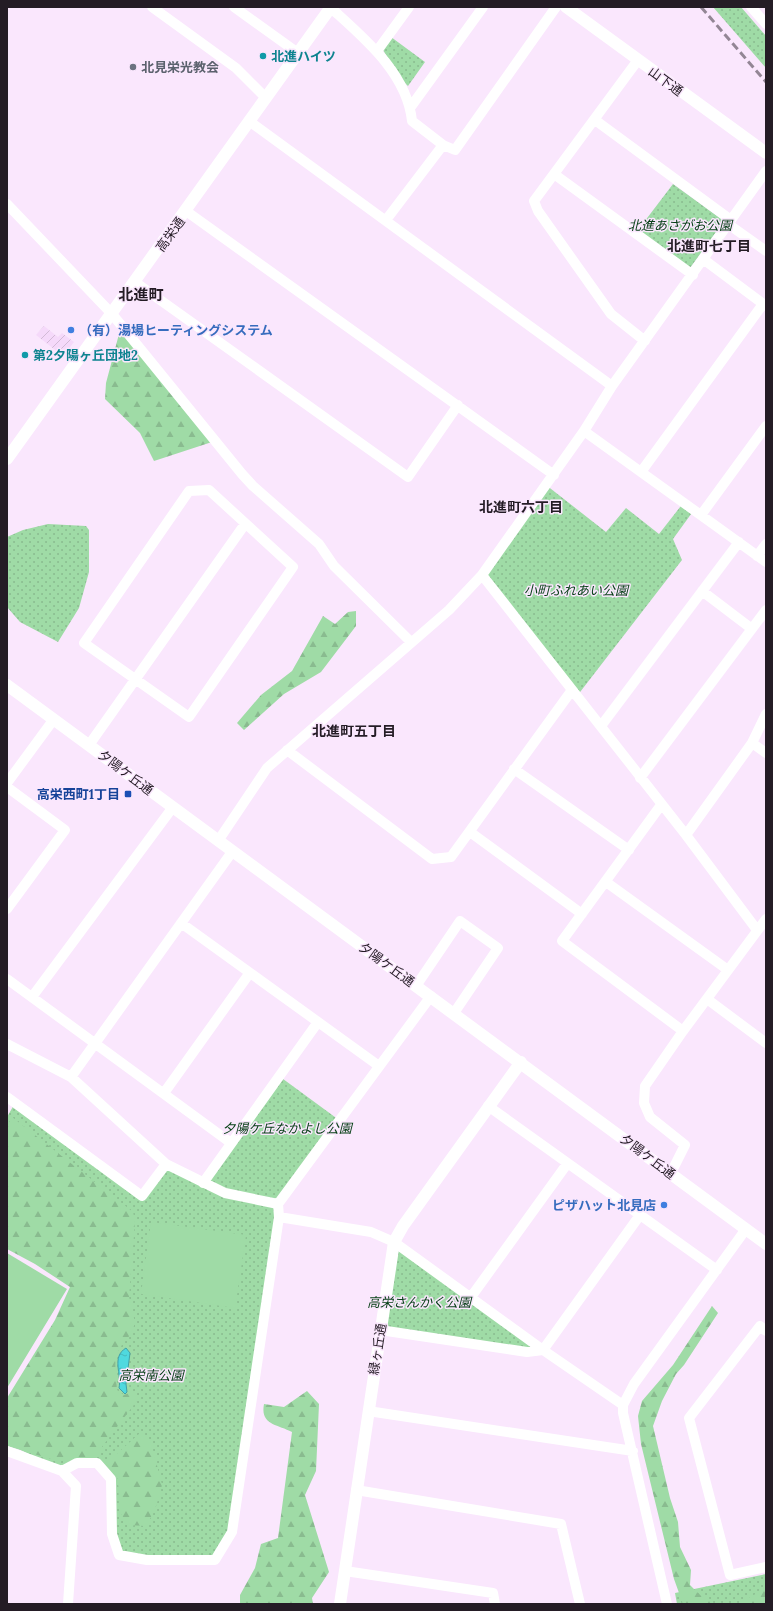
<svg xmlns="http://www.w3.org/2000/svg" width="773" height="1611" viewBox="0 0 773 1611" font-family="Lora,'Noto Sans JP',serif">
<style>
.industrial{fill:url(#industrial-furrows)}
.grass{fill:url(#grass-dots)}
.forest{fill:url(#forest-firs)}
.garden{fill:#9fdba6}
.water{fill:url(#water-ripples);stroke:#42a0a7}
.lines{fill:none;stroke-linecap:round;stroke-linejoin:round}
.minor{stroke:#fff;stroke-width:10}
.tertiary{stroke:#fff;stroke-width:12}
.rail{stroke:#938695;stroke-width:3;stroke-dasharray:8 4;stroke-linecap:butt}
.culture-dot{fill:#0f9aa8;stroke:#fae7fd;stroke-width:1.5}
.worship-dot{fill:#6b7280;stroke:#fae7fd;stroke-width:1.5}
.shop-dot{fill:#3f7fe0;stroke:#fae7fd;stroke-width:1.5}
.transit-dot{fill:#1a4fb4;stroke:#fae7fd;stroke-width:1.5}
.labels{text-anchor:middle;stroke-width:3;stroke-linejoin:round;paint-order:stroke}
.culture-label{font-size:13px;font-weight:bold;fill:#0d838f;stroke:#fae7fd;text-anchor:start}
.worship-label{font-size:13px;font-weight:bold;fill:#5b616d;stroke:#fae7fd;text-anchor:start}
.street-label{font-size:13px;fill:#241c25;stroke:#fae7fd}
.park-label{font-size:13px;font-style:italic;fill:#074017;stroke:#fae7fd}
.shop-label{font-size:13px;font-weight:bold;fill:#366cbe;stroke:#fae7fd;text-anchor:start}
.transit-label{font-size:13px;font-weight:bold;fill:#164399;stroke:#fae7fd;text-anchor:end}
.neighbourhood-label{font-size:14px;font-weight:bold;fill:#241c25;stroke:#fae7fd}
.quarter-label{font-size:15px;font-weight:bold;fill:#241c25;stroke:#fae7fd}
</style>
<defs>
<pattern id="industrial-furrows" width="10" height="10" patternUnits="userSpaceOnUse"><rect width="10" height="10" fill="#f5d9fa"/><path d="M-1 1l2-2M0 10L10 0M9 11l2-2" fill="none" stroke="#d2bad6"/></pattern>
<pattern id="grass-dots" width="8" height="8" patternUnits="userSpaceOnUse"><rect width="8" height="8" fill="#9fdba6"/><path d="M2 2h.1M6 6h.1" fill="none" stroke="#89bb8f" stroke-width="1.8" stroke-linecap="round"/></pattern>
<pattern id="forest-firs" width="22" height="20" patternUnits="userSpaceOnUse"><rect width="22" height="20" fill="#9fdba6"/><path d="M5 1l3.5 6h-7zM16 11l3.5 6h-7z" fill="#89bb8f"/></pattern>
<pattern id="water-ripples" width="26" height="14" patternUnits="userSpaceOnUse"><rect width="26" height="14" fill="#4fd9df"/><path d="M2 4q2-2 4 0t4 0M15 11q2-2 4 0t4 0" fill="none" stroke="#45babf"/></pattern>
</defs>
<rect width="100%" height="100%" fill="#fae7fd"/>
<path class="industrial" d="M 44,326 L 58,337 L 62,333 L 74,342 L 63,356 L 36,335 Z"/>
<path class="grass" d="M 713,7 L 741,7 L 766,36 L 766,68 Z
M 391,37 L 425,62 L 408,86 L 401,79 L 383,50 Z
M 673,184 L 724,221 L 690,268 L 638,230 Z
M 546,485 L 606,532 L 626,508 L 659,534 L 684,502 L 694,510 L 673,539 L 682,560 L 577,696 L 482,575 Z
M 48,524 L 86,526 L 89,530 L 89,572 L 79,608 L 58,642 L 20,622 L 7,607 L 7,537 L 23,530 Z
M 279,1076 L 339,1120 L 278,1204 L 232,1532 L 215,1560 L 119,1555 L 111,1479 L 97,1463 L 62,1471 L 11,1445 L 76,1285 L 7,1242 L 7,1117 L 15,1103 L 142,1195 L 166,1164 L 203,1182 Z
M 394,1242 L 543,1350 L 380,1330 Z
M 766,1574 L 766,1604 L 677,1604 L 675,1593 Z"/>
<path class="forest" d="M 119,334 L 126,336 L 212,442 L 154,461 L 140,433 L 105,399 L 106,383 Z
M 356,611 L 356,626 L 321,672 L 284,694 L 244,730 L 237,723 L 261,695 L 292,671 L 323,616 L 335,624 L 348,612 Z
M 12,1117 L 133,1212 L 135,1222 L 129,1297 L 134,1318 L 134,1331 C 111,1354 115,1361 117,1390 L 124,1395 L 131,1392 L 139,1398 L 95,1456 L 100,1461 L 111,1459 L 140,1433 L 152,1446 L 162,1485 L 155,1510 L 146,1526 L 128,1525 L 119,1511 L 118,1479 L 103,1465 L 76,1459 L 51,1459 L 7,1446 L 7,1398 L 55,1320 L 70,1287 L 35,1264 L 7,1249 L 7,1126 Z
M 712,1306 L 718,1313 L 684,1365 L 676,1374 L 662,1401 L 653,1426 L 670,1498 L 678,1522 L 680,1547 L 691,1570 L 690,1585 L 699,1594 L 715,1604 L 683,1604 L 674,1579 L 641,1444 L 638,1416 L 642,1401 L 673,1365 Z
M 307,1391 L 319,1404 L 316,1471 L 305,1495 L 329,1572 L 312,1598 L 313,1604 L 240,1604 L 240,1595 L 255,1568 L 261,1544 L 278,1538 L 292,1432 C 277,1424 260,1425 264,1404 L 284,1407 Z
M 765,1589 L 766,1604 L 737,1604 Z"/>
<path class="garden" d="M 151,1222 L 246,1235 L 235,1308 L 141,1294 Z
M 7,1253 L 67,1289 L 7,1388 Z"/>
<path class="water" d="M 126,1348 L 130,1353 L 126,1384 L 127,1392 L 125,1394 L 119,1388 C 122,1374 111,1357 126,1348 Z"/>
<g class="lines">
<path class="minor" d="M 152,7 L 236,68 L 266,98
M 234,7 L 298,53
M 751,7 L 766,24
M 331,8 C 364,38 407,73 412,121 L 443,145 L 455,150 L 556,7
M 377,51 L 409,7
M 638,60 L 534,201 L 538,211 L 611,314 L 645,341
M 410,108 L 483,7
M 595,120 L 731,220
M 249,121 L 612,386
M 554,174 L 693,275
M 7,204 L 112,314 L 242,474 L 253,486 L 319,544 L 334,566 L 411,642
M 186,211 L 554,475
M 386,220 L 443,145
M 728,224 L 766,251
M 703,259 L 766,306
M 135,282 L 408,477 L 458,405
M 584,431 L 766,562
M 641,472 L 763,304
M 209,490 L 293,567 L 189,717 L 84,643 L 189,491 Z
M 701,515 L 766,426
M 757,556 L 766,544
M 482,575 L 686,835 L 757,930
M 702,591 L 752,629
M 601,726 L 739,542
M 752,743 L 766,714
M 89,745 L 245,524
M 287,750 L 432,859 L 451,857 L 572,690
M 514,769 L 629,850
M 640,778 L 766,610
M 7,783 L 54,719
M 7,787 L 65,830 L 7,909
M 661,805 L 562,941 L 683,1031
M 470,832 L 582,914
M 686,835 L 752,743 L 766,753
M 218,841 L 267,768 L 449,610 L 482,575 L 584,431 L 612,386 L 766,171
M 606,882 L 728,970
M 181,923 L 379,1066
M 7,979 L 231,1143
M 416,986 L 460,921 L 498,948 L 454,1013
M 32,997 L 173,807
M 707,999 L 766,1043
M 7,1044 L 71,1077 L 166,1164 L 225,1193 L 278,1204
M 71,1077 L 232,852
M 164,1093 L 249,974
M 7,1097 L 142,1196 L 166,1164
M 488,1106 L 717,1270
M 671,1173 L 685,1145 L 650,1117 L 644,1103 L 645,1086 L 683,1031 L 766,919
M 203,1183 L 318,1022
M 279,1217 L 371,1232 L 394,1242 L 543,1350 L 623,1405
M 471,1297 L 567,1164
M 380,1330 L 527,1352 L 543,1350 L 640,1215
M 766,1331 L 760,1326 L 689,1418 L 730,1575 L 766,1567
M 368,1411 L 633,1451
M 7,1451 L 62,1471 L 76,1486 L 68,1604
M 62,1471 L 77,1463 L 97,1463 L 111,1479 L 112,1534 L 119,1555 L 147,1560 L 215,1560 L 232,1532 L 279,1217 L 278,1204 L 431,996
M 356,1490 L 561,1524 L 580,1604
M 345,1571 L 493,1593 L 495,1604
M 667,1604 L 623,1413 L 623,1405 L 634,1384 L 746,1229"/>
<path class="tertiary" d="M 566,7 L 766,153
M 7,459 L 331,7
M 7,685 L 766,1244
M 340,1604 L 394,1242 L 403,1226 L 521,1062"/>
<path class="rail" d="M 701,7 L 766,82"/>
</g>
<g class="culture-dot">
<circle cx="263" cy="56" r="4"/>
<circle cx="25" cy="355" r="4"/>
</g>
<circle class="worship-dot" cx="133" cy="67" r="4"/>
<g class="shop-dot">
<circle cx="71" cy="330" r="4"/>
<circle cx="664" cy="1205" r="4"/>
</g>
<rect class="transit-dot" x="124" y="790" width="8" height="8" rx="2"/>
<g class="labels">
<g class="culture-label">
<text x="271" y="61">北進ハイツ</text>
<text x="33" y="360">第2夕陽ヶ丘団地2</text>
</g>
<g class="worship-label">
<text x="141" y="72">北見栄光教会</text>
</g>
<g class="street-label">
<text transform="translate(666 81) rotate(36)" y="5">山下通</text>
<text transform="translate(170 234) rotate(-54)" y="5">高栄通</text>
<text transform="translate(126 772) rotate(37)" y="5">夕陽ケ丘通</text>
<text transform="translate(387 964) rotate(36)" y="5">夕陽ケ丘通</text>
<text transform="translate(648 1156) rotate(37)" y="5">夕陽ケ丘通</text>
<text transform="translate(377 1349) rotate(-81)" y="5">緑ヶ丘通</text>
</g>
<g class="park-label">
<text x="680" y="230">北進あさがお公園</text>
<text x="576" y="595">小町ふれあい公園</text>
<text x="287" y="1133">夕陽ケ丘なかよし公園</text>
<text x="419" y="1307">高栄さんかく公園</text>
<text x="151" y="1380">高栄南公園</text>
</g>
<g class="shop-label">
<text x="79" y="335">（有）湯場ヒーティングシステム</text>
<text x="656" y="1210" text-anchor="end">ピザハット北見店</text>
</g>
<g class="transit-label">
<text x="120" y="799">高栄西町1丁目</text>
</g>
<g class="neighbourhood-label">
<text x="709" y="251">北進町七丁目</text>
<text x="521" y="512">北進町六丁目</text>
<text x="354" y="736">北進町五丁目</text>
</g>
<g class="quarter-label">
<text x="141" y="300">北進町</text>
</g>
</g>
<rect width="773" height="1611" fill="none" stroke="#241c25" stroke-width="16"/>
</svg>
